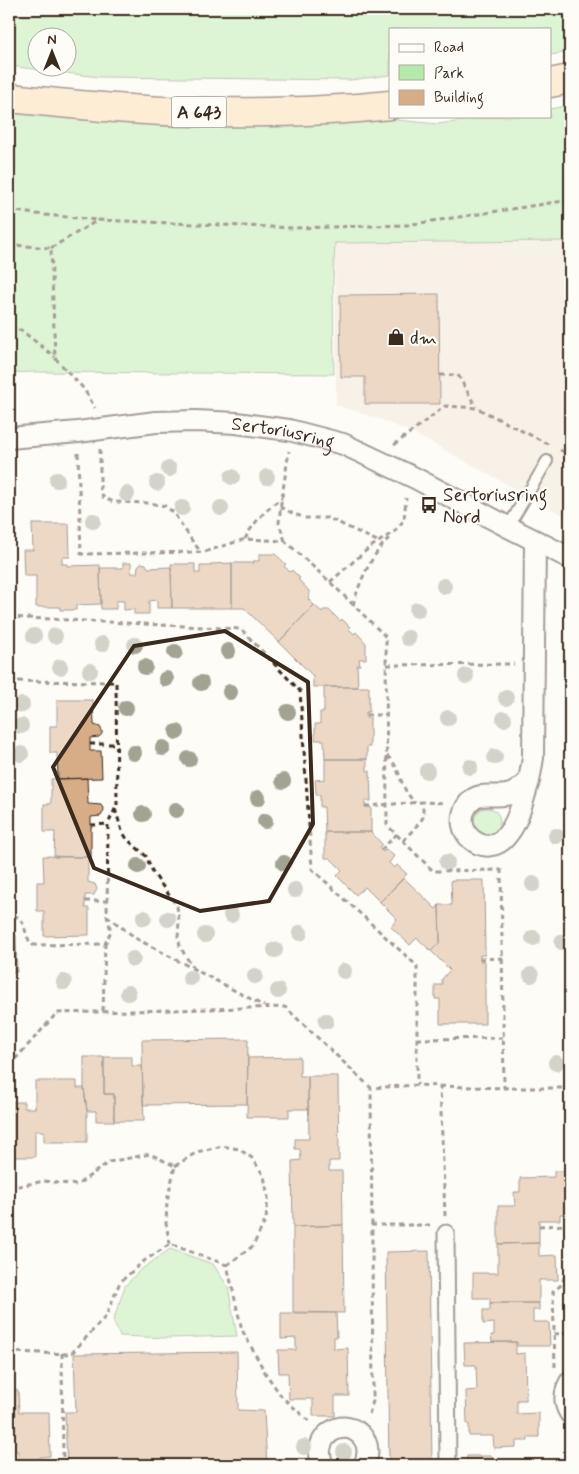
<svg xmlns="http://www.w3.org/2000/svg" width="579" height="1474" viewBox="0 0 579 1474" font-family="Mynerve,sans-serif">
<style>
.built{fill:#f2e4d6}
.green{fill:#b5eaac;stroke:#788a65;fill-rule:evenodd}
.building{fill:#d7ad88;stroke:#3b2a1e}
.lines{fill:none;stroke-linecap:round;stroke-linejoin:round}
.service-casing{stroke:#3b2a1e;stroke-width:14}
.pedestrian-casing{stroke:#3b2a1e;stroke-width:19}
.minor-casing{stroke:#3b2a1e;stroke-width:24}
.motorway-casing{stroke:#3b2a1e;stroke-width:31}
.path{stroke:#3b2a1e;stroke-width:3;stroke-dasharray:5 4;stroke-linecap:butt}
.service{stroke:#fdfcf7;stroke-width:10}
.pedestrian{stroke:#fdfcf7;stroke-width:15}
.minor{stroke:#fdfcf7;stroke-width:20}
.motorway{stroke:#fedbac;stroke-width:28}
.tree{fill:#a3a393}
.marked{fill:none;stroke:#3b2a1e;stroke-width:4;stroke-linejoin:round}
.labels{text-anchor:middle;stroke-width:4.5;stroke-linejoin:round;paint-order:stroke}
.shield{fill:#fdfcf7;stroke:#75695f;stroke-width:1}
.shield-label{font-size:18px;font-weight:bold;fill:#3b2a1e}
.poi-label{font-size:19px;fill:#3b2a1e;stroke:#fdfcf7;text-anchor:start}
.street-label{font-size:19px;fill:#3b2a1e;stroke:#fdfcf7}
</style>
<rect width="100%" height="100%" fill="#fdfcf7"/>
<filter id="ink" filterUnits="userSpaceOnUse"><feTurbulence type="fractalNoise" baseFrequency=".02" numOctaves="2"/><feDisplacementMap in="SourceGraphic" scale="10" xChannelSelector="R" yChannelSelector="G"/><feConvolveMatrix kernelMatrix="1 2 1 2 8 2 1 2 1" color-interpolation-filters="sRGB"/></filter>
<g filter="url(#ink)">
<path class="built" d="M 570,241 L 570,519 L 430,442 L 406,430 L 379,419 L 336,405 L 335,243 Z"/>
<path class="green" d="M 124,9 L 570,9 L 570,52 L 550,55 L 550,29 L 390,29 L 390,75 L 350,80 L 99,77 L 9,66 L 9,16 L 81,15 ZM 38,38 L 68,38 L 68,68 L 38,68 Z
M 570,105 L 570,241 L 335,243 L 333,282 L 334,374 L 36,372 L 9,373 L 9,113 L 121,123 L 249,125 L 387,119 L 438,124 L 504,116 L 550,116 L 550,109 Z
M474 821a13 13 0 1 1 26 0a13 13 0 1 1-26 0Z
M 170,1249 L 213,1264 L 228,1287 L 237,1336 L 168,1338 L 120,1336 L 113,1321 L 125,1286 L 139,1271 Z"/>
<path class="building" d="M 439,294 L 440,404 L 365,404 L 365,377 L 341,377 L 340,295 Z
M 32,524 L 69,524 L 70,557 L 62,557 L 62,564 L 67,564 L 67,566 L 100,565 L 101,604 L 76,605 L 76,610 L 60,610 L 60,607 L 36,607 L 36,576 L 24,576 L 23,550 L 33,550 Z
M 259,554 L 275,554 L 286,564 L 284,566 L 290,572 L 292,570 L 300,578 L 298,579 L 309,591 L 309,596 L 308,599 L 314,605 L 279,642 L 244,608 L 232,608 L 232,563 L 254,563 L 253,561 L 259,561 Z
M 123,563 L 131,563 L 131,573 L 137,573 L 138,566 L 141,563 L 146,564 L 148,568 L 171,567 L 172,608 L 157,608 L 157,600 L 149,601 L 149,614 L 134,614 L 134,609 L 124,610 L 124,601 L 116,601 L 116,609 L 101,609 L 100,568 L 123,568 Z
M 232,563 L 232,608 L 172,608 L 171,564 L 195,564 L 195,573 L 200,573 L 200,566 L 211,566 L 211,564 Z
M 314,605 L 322,612 L 323,610 L 329,610 L 340,621 L 342,619 L 350,627 L 348,628 L 354,634 L 356,632 L 366,643 L 366,659 L 359,659 L 360,665 L 357,665 L 358,687 L 313,687 L 313,676 L 279,642 Z
M 324,687 L 369,687 L 369,712 L 366,712 L 366,718 L 370,718 L 370,747 L 367,747 L 367,759 L 325,759 L 324,740 L 315,740 L 315,724 L 320,724 L 320,712 L 324,712 Z
M 57,700 L 93,700 L 94,725 L 100,727 L 102,731 L 102,734 L 99,737 L 90,738 L 90,751 L 101,751 L 102,778 L 58,779 L 57,753 L 50,753 L 50,726 L 57,726 Z
M 325,759 L 367,759 L 367,771 L 370,771 L 371,801 L 365,801 L 365,807 L 371,807 L 371,832 L 325,832 L 324,807 L 320,807 L 320,795 L 316,795 L 315,780 L 325,779 Z
M 87,778 L 88,804 L 101,805 L 104,810 L 101,816 L 91,817 L 91,857 L 54,857 L 55,832 L 44,832 L 44,804 L 51,804 L 51,779 Z
M 325,832 L 371,832 L 382,844 L 379,848 L 383,852 L 386,849 L 394,856 L 389,863 L 394,868 L 397,865 L 407,874 L 380,902 L 365,887 L 356,895 L 337,876 L 342,870 L 330,858 L 325,858 Z
M 43,856 L 88,857 L 88,882 L 95,884 L 97,889 L 94,895 L 85,895 L 85,908 L 89,908 L 89,935 L 44,936 L 44,911 L 37,911 L 37,882 L 44,882 Z
M 404,878 L 436,909 L 439,905 L 440,942 L 431,951 L 417,938 L 410,945 L 391,927 L 397,919 L 380,902 Z
M 451,880 L 484,880 L 485,955 L 480,955 L 480,961 L 485,961 L 485,1024 L 440,1024 L 440,999 L 435,999 L 435,985 L 442,985 L 442,979 L 450,970 L 431,951 L 440,942 L 439,905 L 452,905 Z
M 9,935 L 16,935 L 17,972 L 9,972 Z
M 248,1039 L 247,1104 L 143,1105 L 142,1040 Z
M 84,1057 L 104,1057 L 104,1094 L 114,1094 L 114,1121 L 96,1121 L 96,1111 L 87,1111 L 84,1088 Z
M 104,1057 L 132,1057 L 132,1066 L 142,1066 L 144,1121 L 114,1121 L 114,1094 L 104,1094 Z
M 300,1057 L 300,1076 L 308,1076 L 308,1109 L 289,1109 L 289,1117 L 247,1117 L 248,1058 Z
M 308,1076 L 338,1076 L 339,1161 L 329,1161 L 329,1171 L 342,1171 L 343,1225 L 293,1227 L 292,1161 L 301,1160 L 300,1149 L 295,1149 L 295,1139 L 309,1139 Z
M 35,1081 L 77,1081 L 77,1088 L 84,1088 L 87,1111 L 87,1142 L 44,1142 L 44,1131 L 35,1131 L 35,1157 L 14,1157 L 14,1148 L 9,1148 L 9,1102 L 24,1102 L 24,1108 L 35,1108 Z
M 554,1171 L 569,1171 L 569,1214 L 560,1214 L 560,1220 L 539,1220 L 539,1243 L 498,1244 L 498,1206 L 515,1206 L 514,1192 L 520,1192 L 520,1178 L 554,1177 Z
M 343,1225 L 344,1313 L 293,1312 L 293,1227 Z
M 539,1243 L 539,1256 L 557,1255 L 558,1280 L 539,1280 L 539,1303 L 490,1303 L 490,1298 L 473,1298 L 473,1273 L 498,1273 L 498,1244 Z
M 429,1251 L 432,1465 L 389,1465 L 386,1252 Z
M 490,1303 L 539,1303 L 539,1310 L 533,1310 L 533,1322 L 549,1322 L 550,1346 L 517,1346 L 517,1342 L 492,1342 L 491,1335 L 494,1335 L 494,1323 L 483,1324 L 483,1310 L 490,1310 Z
M 281,1313 L 336,1313 L 337,1337 L 334,1337 L 334,1349 L 348,1348 L 349,1396 L 335,1396 L 335,1416 L 313,1416 L 313,1399 L 289,1399 L 288,1373 L 279,1373 L 278,1350 L 296,1350 L 296,1338 L 281,1339 Z
M 516,1342 L 516,1354 L 525,1353 L 526,1400 L 517,1400 L 517,1414 L 539,1413 L 539,1437 L 528,1437 L 528,1441 L 516,1441 L 516,1447 L 494,1448 L 493,1436 L 469,1436 L 469,1424 L 467,1424 L 466,1391 L 477,1390 L 476,1365 L 465,1365 L 464,1343 Z
M 237,1352 L 238,1410 L 264,1411 L 267,1465 L 67,1465 L 65,1412 L 76,1412 L 74,1354 Z
M 9,1390 L 18,1390 L 19,1412 L 49,1412 L 50,1456 L 40,1457 L 41,1465 L 18,1465 L 18,1451 L 9,1451 Z
M 467,1456 L 492,1456 L 499,1465 L 467,1465 Z"/>
<g class="lines">
<g class="service-casing">
<path id="service" d="M 508,527 L 547,461"/>
</g>
<g class="pedestrian-casing">
<path id="pedestrian" d="M 446,1233 L 448,1465"/>
</g>
<g class="minor-casing">
<g id="minor">
<path id="s1" d="M 9,438 L 78,432 L 156,422 L 196,421 L 236,423 L 289,430 L 343,444 L 415,478 L 508,527 L 570,558"/>
<path d="M 529,781 C 523,799 519,821 507,835 C 486,863 447,830 469,803 C 481,789 498,800 513,793 C 518,791 524,785 529,781 L 533,758 L 535,541"/>
<path d="M 570,1382 C 564,1393 563,1402 570,1413"/>
<path d="M 323,1465 C 309,1436 346,1413 364,1439 C 369,1447 368,1457 364,1465"/>
</g>
</g>
<g class="motorway-casing">
<path id="motorway" d="M 550,83 L 570,79
M 9,98 C 71,104 133,111 196,112 C 260,113 326,112 390,105"/>
</g>
<path class="path" d="M 9,210 L 35,214 L 98,220 L 294,228 L 407,225 L 570,200
M 9,243 L 13,245 L 51,248 L 55,358 L 84,389 L 95,408
M 51,248 L 98,220
M 9,331 L 21,330 L 55,357
M 440,375 L 458,375 L 476,407
M 394,445 L 445,406 L 477,408 L 548,444
M 100,449 L 100,488 L 103,497 L 113,502 L 150,503 L 165,506 L 173,512 L 193,542 L 201,552
M 560,450 L 570,455
M 78,453 L 81,554 L 204,552 L 245,539 L 285,541 L 330,582 L 386,637 L 387,825 L 433,871 L 501,870
M 280,507 L 294,514 L 306,518 L 327,518 L 335,521 L 379,542
M 245,539 C 253,523 267,508 282,498
M 285,541 L 279,523 L 281,503 L 289,451
M 330,582 L 369,548 L 394,532 L 404,520 L 406,498
M 353,605 C 360,580 371,556 389,538
M 9,617 L 241,629 L 300,691 L 312,869 L 417,966 L 417,1085
M 387,665 L 514,664
M 9,681 L 116,682 L 117,805 L 108,824 L 107,916 L 111,931 L 105,944 L 33,945 C 21,935 30,918 9,914
M 366,715 L 387,715
M 90,744 L 116,744
M 387,756 C 399,766 398,776 405,789 C 407,794 411,798 415,803
M 365,806 L 423,802 L 445,803
M 115,809 L 122,831 L 127,839 L 146,856 L 153,873 L 177,906 L 179,921 L 178,937 L 180,946 L 186,957 L 195,970
M 91,825 L 108,824
M 403,841 L 421,821 L 423,817 L 423,802
M 381,850 L 397,834
M 501,869 L 504,1088
M 85,901 L 107,901
M 107,916 L 137,939 L 264,1006
M 480,959 L 503,958
M 103,1011 L 105,944
M 417,1039 L 504,1038
M 9,1066 L 57,1013 L 285,1007 L 371,1088 L 417,1085 L 440,1086 L 445,1216
M 440,1086 L 504,1088 L 570,1088
M 175,1166 L 197,1152 L 222,1146 L 239,1149 L 252,1158 L 264,1176 L 268,1197 L 266,1219 L 253,1246 L 227,1265
M 9,1188 L 44,1181 L 77,1185 L 109,1162 L 150,1154 L 175,1166 L 167,1201 L 166,1224 L 170,1244
M 371,1225 L 431,1225
M 539,1226 L 570,1225
M 554,1334 L 570,1333
M 9,1352 L 71,1354 L 106,1316 L 120,1282 L 144,1261 L 170,1244 L 227,1265 L 242,1330 L 266,1374 L 282,1397 L 310,1422
M 62,1353 L 63,1465
M 555,1367 L 553,1292 L 561,1285 L 570,1263
M 369,1414 L 373,1401 L 371,1088
M 16,1462 L 16,1465"/>
<use href="#service" class="service"/>
<use href="#pedestrian" class="pedestrian"/>
<use href="#minor" class="minor"/>
<use href="#motorway" class="motorway"/>
</g>
<g class="tree">
<circle cx="169" cy="469" r="8"/>
<circle cx="232" cy="477" r="8"/>
<circle cx="267" cy="477" r="8"/>
<circle cx="57" cy="480" r="8"/>
<circle cx="157" cy="483" r="8"/>
<circle cx="127" cy="494" r="8"/>
<circle cx="182" cy="508" r="8"/>
<circle cx="221" cy="508" r="8"/>
<circle cx="93" cy="521" r="8"/>
<circle cx="444" cy="586" r="8"/>
<circle cx="417" cy="610" r="8"/>
<circle cx="34" cy="636" r="8"/>
<circle cx="55" cy="636" r="8"/>
<circle cx="408" cy="638" r="8"/>
<circle cx="102" cy="644" r="8"/>
<circle cx="135" cy="645" r="8"/>
<circle cx="228" cy="651" r="8"/>
<circle cx="175" cy="652" r="8"/>
<circle cx="60" cy="667" r="8"/>
<circle cx="145" cy="667" r="8"/>
<circle cx="90" cy="671" r="8"/>
<circle cx="466" cy="676" r="8"/>
<circle cx="166" cy="679" r="8"/>
<circle cx="201" cy="683" r="8"/>
<circle cx="230" cy="692" r="8"/>
<circle cx="506" cy="698" r="8"/>
<circle cx="22" cy="705" r="8"/>
<circle cx="126" cy="708" r="8"/>
<circle cx="288" cy="712" r="8"/>
<circle cx="448" cy="718" r="8"/>
<circle cx="504" cy="719" r="8"/>
<circle cx="21" cy="726" r="8"/>
<circle cx="177" cy="732" r="8"/>
<circle cx="163" cy="748" r="8"/>
<circle cx="134" cy="753" r="8"/>
<circle cx="21" cy="754" r="8"/>
<circle cx="495" cy="757" r="8"/>
<circle cx="189" cy="759" r="8"/>
<circle cx="470" cy="767" r="8"/>
<circle cx="427" cy="771" r="8"/>
<circle cx="283" cy="781" r="8"/>
<circle cx="258" cy="798" r="8"/>
<circle cx="176" cy="810" r="8"/>
<circle cx="143" cy="814" r="8"/>
<circle cx="265" cy="821" r="8"/>
<circle cx="556" cy="836" r="8"/>
<circle cx="447" cy="862" r="8"/>
<circle cx="284" cy="863" r="8"/>
<circle cx="138" cy="866" r="8"/>
<circle cx="533" cy="884" r="8"/>
<circle cx="295" cy="890" r="8"/>
<circle cx="231" cy="915" r="8"/>
<circle cx="144" cy="918" r="8"/>
<circle cx="168" cy="919" r="8"/>
<circle cx="300" cy="933" r="8"/>
<circle cx="205" cy="935" r="8"/>
<circle cx="533" cy="938" r="8"/>
<circle cx="562" cy="942" r="8"/>
<circle cx="275" cy="950" r="8"/>
<circle cx="133" cy="959" r="8"/>
<circle cx="344" cy="971" r="8"/>
<circle cx="531" cy="975" r="8"/>
<circle cx="255" cy="976" r="8"/>
<circle cx="190" cy="978" r="8"/>
<circle cx="64" cy="982" r="8"/>
<circle cx="278" cy="991" r="8"/>
<circle cx="128" cy="993" r="8"/>
<circle cx="326" cy="1021" r="8"/>
<circle cx="556" cy="1063" r="8"/>
<circle cx="304" cy="1447" r="8"/>
<circle cx="344" cy="1452" r="8"/>
</g>
</g>
<path d="M0 0H579V1474H0ZM 225,631 L 308,682 L 313,824 L 269,901 L 200,911 L 94,868 L 53,767 L 134,646 Z" fill="#fdfcf7" fill-opacity=".55" fill-rule="evenodd"/>
<path class="marked" d="M 225,631 L 308,682 L 313,824 L 269,901 L 200,911 L 94,868 L 53,767 L 134,646 Z"/>
<defs>
<g id="shop-bare" transform="scale(1.35)"><path d="M-5-2.5h2.3a2.7 3.5 0 0 1 5.4 0H5L5.5 6h-11ZM-1.5-2.5h3a1.5 2.3 0 0 0-3 0Z" fill="#3b2a1e" stroke="#fdfcf7" stroke-width="2.5" paint-order="stroke"/></g>
<g id="bus-bare" transform="scale(1.35)"><path d="M-5-6H5V4H4V6H2V4H-2V6H-4V4H-5ZM-3.5-4V0h7V-4ZM-3.5 1.2v1.5H-2V1.2ZM2 1.2v1.5H3.5V1.2Z" fill="#3b2a1e" stroke="#fdfcf7" stroke-width="2.5" paint-order="stroke"/></g>
</defs>
<g fill-rule="evenodd">
<use href="#shop-bare" x="396" y="337"/>
<use href="#bus-bare" x="429" y="505"/>
</g>
<g class="labels">
<rect class="shield" x="171.5" y="96.5" width="55" height="31" rx="4"/>
<g class="shield-label">
<text x="199" y="118">A 643</text>
</g>
<g class="poi-label">
<text x="410" y="344">dm</text>
<text x="443" y="501">Sertoriusring<tspan x="443" dy="22">Nord</tspan></text>
</g>
<g class="street-label">
<text dy="7" stroke="none"><textPath href="#s1" startOffset="276">Sertoriusring</textPath></text>
</g>
</g>
<rect width="579" height="1474" fill="none" stroke="#fdfcf7" stroke-width="30"/>
<rect x="15" y="15" width="549" height="1444" fill="none" stroke="#3b2a1e" stroke-width="2" filter="url(#ink)"/>
<rect x="389" y="28" width="162" height="90" fill="#fdfcf7" stroke="#afa8a0"/>
<rect x="399" y="44" width="25" height="8" fill="#fdfcf7" stroke="#afa8a0"/>
<text x="434" y="52" font-size="15" fill="#3b2a1e">Road</text>
<rect x="399" y="65" width="25" height="15" fill="#b5eaac" stroke="#afa8a0"/>
<text x="434" y="78" font-size="15" fill="#3b2a1e">Park</text>
<rect x="399" y="90" width="25" height="15" fill="#d7ad88" stroke="#afa8a0"/>
<text x="434" y="102" font-size="15" fill="#3b2a1e">Building</text>
<g transform="translate(52 52)"><circle r="24" fill="#fdfcf7" stroke="#afa8a0"/>
<path d="M0-4L9 19L0 12L-9 19Z" fill="#3b2a1e"/>
<text y="-8" font-size="14" font-weight="bold" text-anchor="middle" fill="#3b2a1e">N</text>
</g>
</svg>
